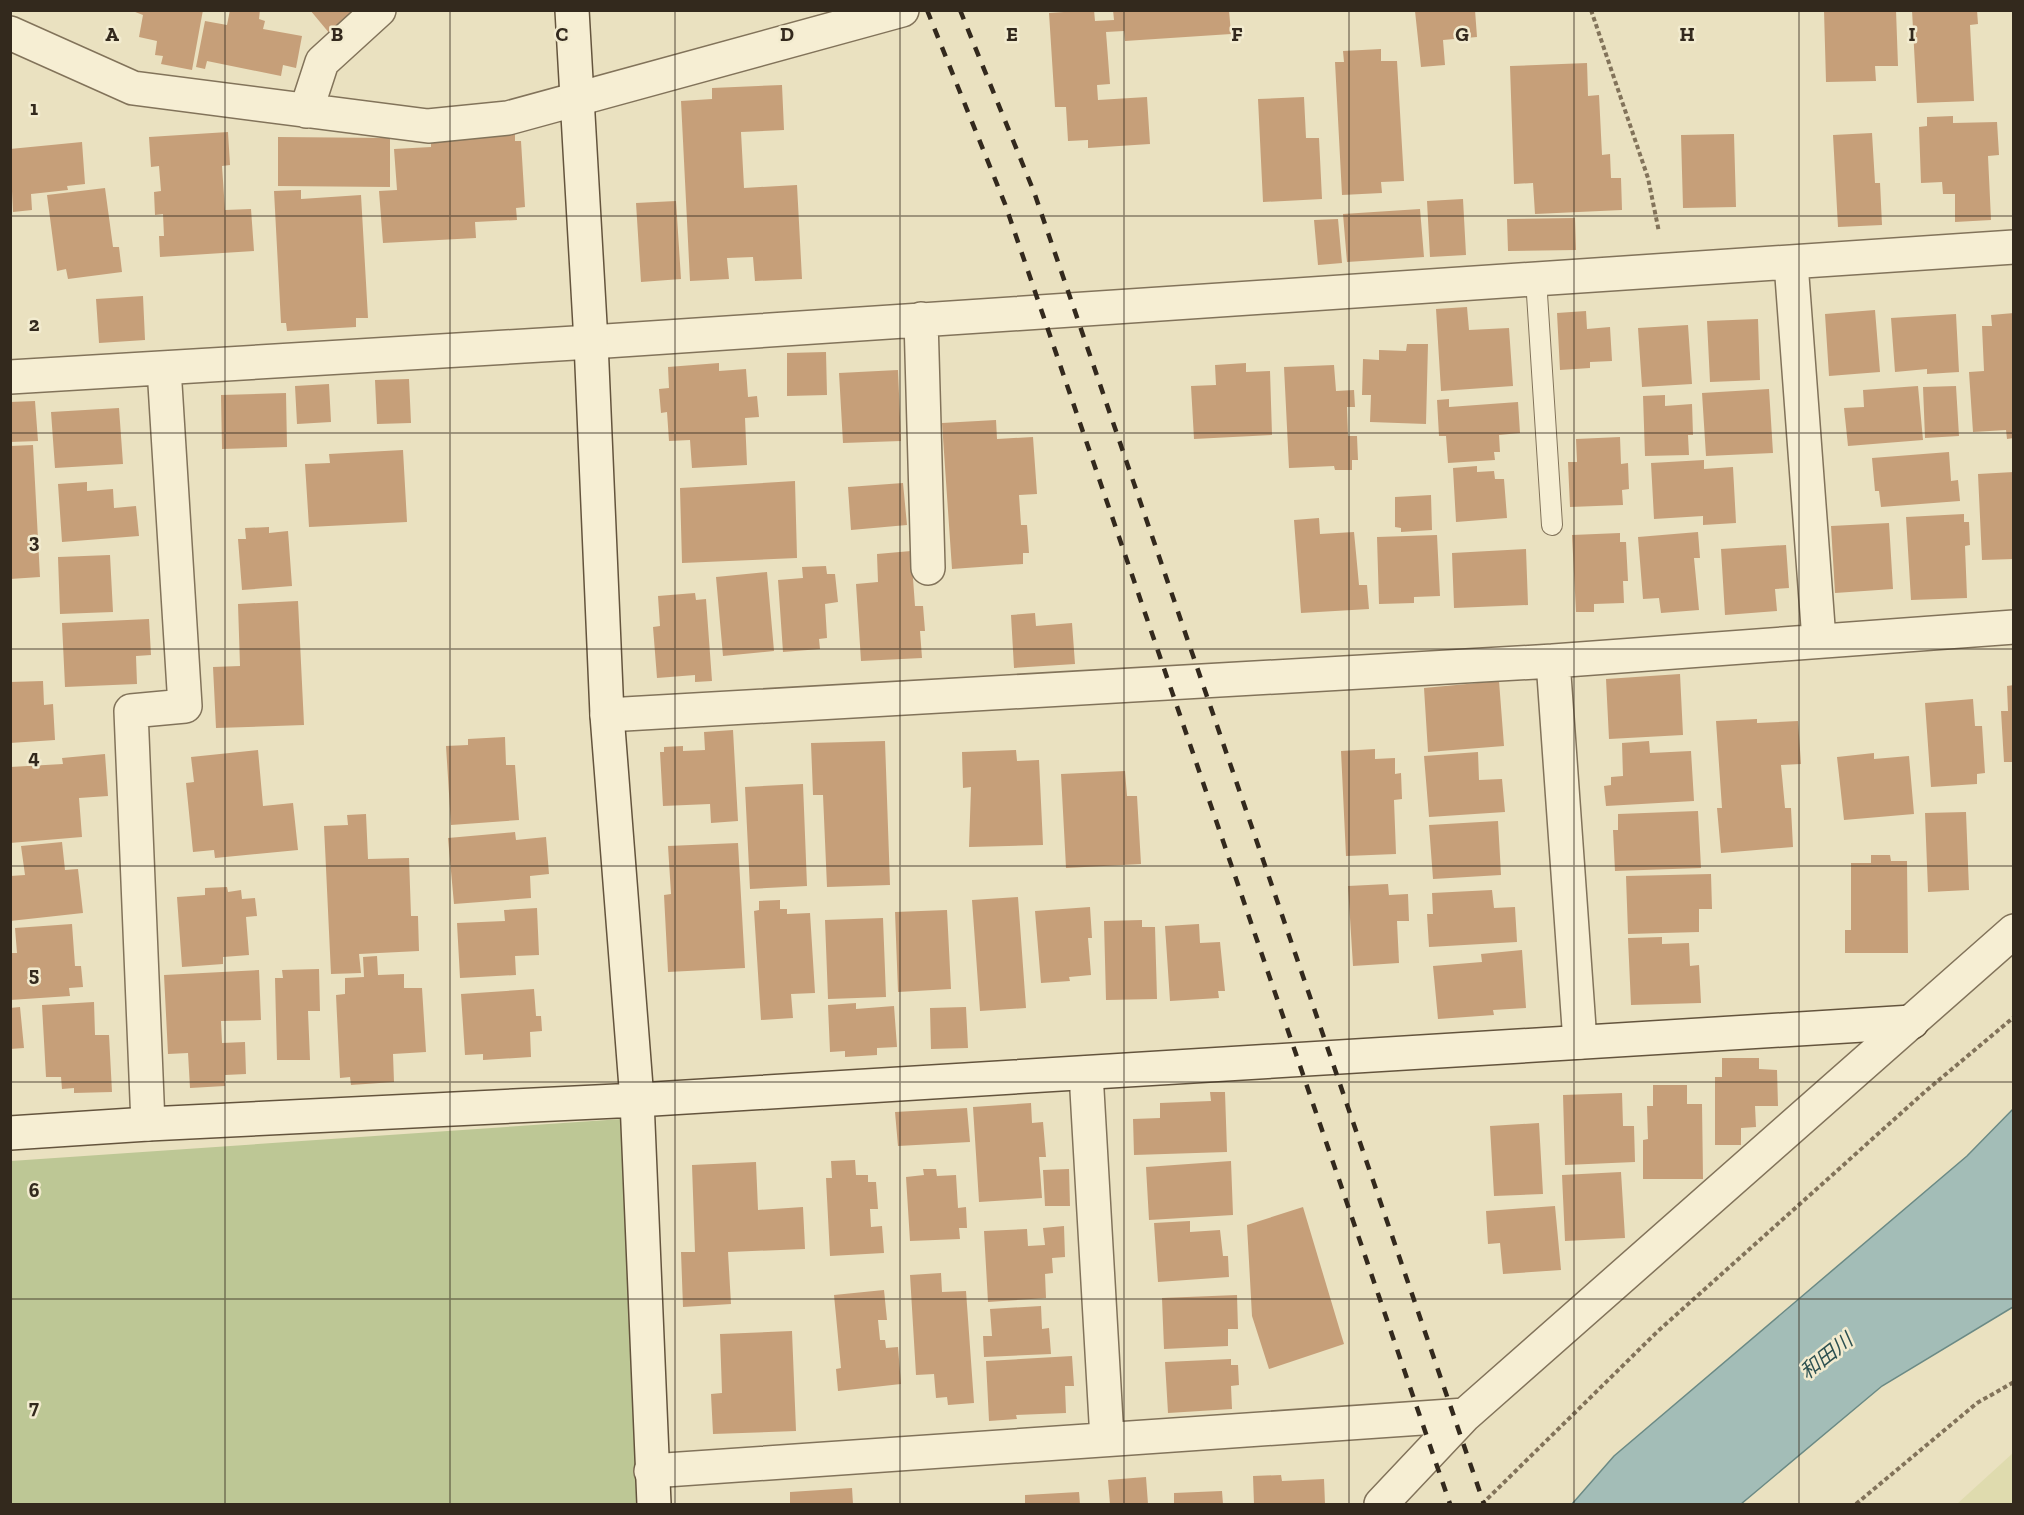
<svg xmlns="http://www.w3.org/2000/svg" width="2024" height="1515" viewBox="0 0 2024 1515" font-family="'Zilla Slab','Noto Sans JP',serif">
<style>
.farmland{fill:#dfdbae}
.green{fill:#bdc795}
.water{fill:#a3bdb7;stroke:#6b8a85;stroke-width:1.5}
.building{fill:#c69f79}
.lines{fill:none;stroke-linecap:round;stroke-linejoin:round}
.lane-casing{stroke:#82735a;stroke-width:22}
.street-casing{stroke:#82735a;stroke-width:36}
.secondary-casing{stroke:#64543d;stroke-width:36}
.path{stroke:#82735a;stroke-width:4;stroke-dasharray:4.5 3;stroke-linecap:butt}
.lane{stroke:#f6eed3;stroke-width:20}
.street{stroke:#f6eed3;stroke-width:33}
.secondary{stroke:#f6eed3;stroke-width:33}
.rail{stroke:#33291d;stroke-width:4.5;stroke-dasharray:10 10;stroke-linecap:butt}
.grid{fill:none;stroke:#33291d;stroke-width:1.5;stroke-opacity:0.55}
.labels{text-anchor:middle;stroke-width:5;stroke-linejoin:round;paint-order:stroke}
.water-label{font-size:20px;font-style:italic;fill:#2d5151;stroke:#f2ebcf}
.grid-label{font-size:20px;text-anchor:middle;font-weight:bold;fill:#33291d;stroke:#f2ebcf;stroke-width:5;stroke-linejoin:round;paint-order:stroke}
</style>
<rect width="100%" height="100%" fill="#eae1c0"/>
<path class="farmland" d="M 2013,1453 L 2013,1504 L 1957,1504 Z"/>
<path class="green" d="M 622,1119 L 643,1504 L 11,1504 L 11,1161 Z"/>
<path class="water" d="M 2013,1109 L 2013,1307 L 1882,1386 L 1741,1504 L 1572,1504 L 1614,1456 L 1967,1156 Z"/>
<path class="building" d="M 130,10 L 203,10 L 192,70 L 161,64 L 163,56 L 155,55 L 157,41 L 139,37 L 143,15 Z
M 230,10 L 260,10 L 259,19 L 265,21 L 263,29 L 302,36 L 296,68 L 283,65 L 281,76 L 207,61 L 205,69 L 196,67 L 205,21 L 227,25 Z
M 310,10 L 357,10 L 330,34 Z
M 1094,10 L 1095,21 L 1114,20 L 1113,10 L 1229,10 L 1231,34 L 1125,41 L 1124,31 L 1106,32 L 1110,84 L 1097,85 L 1098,100 L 1147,97 L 1150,144 L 1088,148 L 1088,140 L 1068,141 L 1066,107 L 1055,107 L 1049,13 Z
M 1475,10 L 1477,37 L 1443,40 L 1445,65 L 1421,67 L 1415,11 Z
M 1824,10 L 1896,10 L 1898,66 L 1875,66 L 1876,81 L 1826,82 Z
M 1912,10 L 1977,10 L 1978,24 L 1970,25 L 1974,101 L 1917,103 Z
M 1381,49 L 1381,61 L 1397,61 L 1404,181 L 1381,182 L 1382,193 L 1342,195 L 1335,62 L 1344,62 L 1343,51 Z
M 1587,63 L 1588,96 L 1599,95 L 1602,155 L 1610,154 L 1611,178 L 1621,178 L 1622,210 L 1535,214 L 1533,183 L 1514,184 L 1510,66 Z
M 782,85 L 784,130 L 741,132 L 744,188 L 797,185 L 802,279 L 755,281 L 753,257 L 727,258 L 729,279 L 690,281 L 681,101 L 712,99 L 712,88 Z
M 1304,97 L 1306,138 L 1319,138 L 1322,199 L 1263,202 L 1258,99 Z
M 1953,116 L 1953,123 L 1997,122 L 1999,155 L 1988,156 L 1991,220 L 1955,222 L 1955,194 L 1943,194 L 1942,182 L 1921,183 L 1919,127 L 1927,126 L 1927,117 Z
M 228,132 L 230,165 L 222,166 L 225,210 L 251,209 L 254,251 L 160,257 L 159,236 L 164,236 L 163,214 L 155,215 L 154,192 L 161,191 L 159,166 L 151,167 L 149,137 Z
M 1872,133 L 1875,183 L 1880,183 L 1882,225 L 1838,227 L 1833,135 Z
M 515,134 L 515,141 L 521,141 L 525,207 L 516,208 L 517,220 L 475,222 L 476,238 L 383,243 L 379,191 L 397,190 L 394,149 L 431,147 L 431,139 Z
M 1734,134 L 1736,207 L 1683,208 L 1681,135 Z
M 278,137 L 390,138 L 390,187 L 278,186 Z
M 82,142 L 85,184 L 67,186 L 68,190 L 31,194 L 32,210 L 13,212 L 10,149 Z
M 105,188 L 113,247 L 119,247 L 122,272 L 68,279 L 66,269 L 57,271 L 47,195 Z
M 301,190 L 301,199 L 361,195 L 368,318 L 356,318 L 356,327 L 287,331 L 286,323 L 281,323 L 274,191 Z
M 1463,199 L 1466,255 L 1430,257 L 1427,201 Z
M 676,201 L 681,279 L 641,282 L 636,203 Z
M 1420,209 L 1424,257 L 1347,262 L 1343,214 Z
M 1575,218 L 1576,250 L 1508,251 L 1507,219 Z
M 1338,219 L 1342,263 L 1318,265 L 1314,220 Z
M 143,296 L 145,340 L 99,343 L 96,299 Z
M 1467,307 L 1469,330 L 1509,328 L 1513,386 L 1441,391 L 1436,309 Z
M 1875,310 L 1880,372 L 1829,376 L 1825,314 Z
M 1586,311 L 1587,329 L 1610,327 L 1612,361 L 1590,362 L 1590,368 L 1560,370 L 1557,313 Z
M 2014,313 L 2014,438 L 2007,439 L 2006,430 L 1973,432 L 1969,372 L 1984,371 L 1982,326 L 1992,326 L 1991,315 Z
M 1956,314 L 1959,372 L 1927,374 L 1927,369 L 1895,372 L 1891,318 Z
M 1758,319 L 1760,380 L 1710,382 L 1707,321 Z
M 1688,325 L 1692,384 L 1642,387 L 1638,328 Z
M 1407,344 L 1428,344 L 1426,424 L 1370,422 L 1371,395 L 1362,395 L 1363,359 L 1379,360 L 1379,350 L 1406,351 Z
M 826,352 L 827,395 L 787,396 L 787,353 Z
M 719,363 L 719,371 L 746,369 L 748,397 L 757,396 L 759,417 L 745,418 L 747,465 L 692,468 L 690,440 L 669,441 L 667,412 L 661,413 L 659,389 L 669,388 L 668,367 Z
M 1246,363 L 1246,372 L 1270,371 L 1272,435 L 1194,439 L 1191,386 L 1216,385 L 1215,365 Z
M 1334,365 L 1336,391 L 1354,390 L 1355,407 L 1347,407 L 1348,436 L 1357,436 L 1358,460 L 1352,460 L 1352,470 L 1335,470 L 1334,466 L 1289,468 L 1284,367 Z
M 898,370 L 901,441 L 843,443 L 839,373 Z
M 409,379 L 411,423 L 377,424 L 375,380 Z
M 329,384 L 331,422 L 297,424 L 295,386 Z
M 1918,386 L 1923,440 L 1848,446 L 1844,408 L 1864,407 L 1863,390 Z
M 1956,386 L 1959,436 L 1925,438 L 1923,387 Z
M 1769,389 L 1773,453 L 1706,456 L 1702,393 Z
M 286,393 L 287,447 L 222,449 L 221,395 Z
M 1665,395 L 1665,406 L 1692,404 L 1693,435 L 1688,435 L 1689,455 L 1645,456 L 1643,396 Z
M 1449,399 L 1449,407 L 1518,402 L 1520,433 L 1499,435 L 1500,452 L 1494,452 L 1495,460 L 1448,463 L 1446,436 L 1439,436 L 1437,400 Z
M 35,401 L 38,441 L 10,442 L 10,402 Z
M 119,408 L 123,464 L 55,468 L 51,412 Z
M 996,420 L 997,439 L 1033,437 L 1037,494 L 1019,495 L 1021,525 L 1027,525 L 1029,553 L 1023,553 L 1023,564 L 952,569 L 942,423 Z
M 1620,437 L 1621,464 L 1628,463 L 1629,489 L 1622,490 L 1623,505 L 1570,507 L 1568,462 L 1577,462 L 1576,439 Z
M 33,445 L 40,577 L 10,579 L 10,446 Z
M 403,450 L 407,522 L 309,527 L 305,464 L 330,463 L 329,454 Z
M 1949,452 L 1951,481 L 1958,480 L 1960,501 L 1881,507 L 1879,491 L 1875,491 L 1872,458 Z
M 1704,460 L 1704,469 L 1733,467 L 1736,523 L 1703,525 L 1703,516 L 1654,519 L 1651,463 Z
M 1477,466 L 1477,472 L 1494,471 L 1495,479 L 1504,479 L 1507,518 L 1456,522 L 1453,468 Z
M 2014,472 L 2014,559 L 1982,560 L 1978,474 Z
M 795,481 L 797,558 L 682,563 L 680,488 Z
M 87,482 L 87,491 L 113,489 L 114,508 L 136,506 L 139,536 L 62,542 L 58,484 Z
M 903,483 L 907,525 L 851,530 L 848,487 Z
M 1431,495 L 1432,530 L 1401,532 L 1401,528 L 1395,527 L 1395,497 Z
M 1964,514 L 1964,522 L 1969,522 L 1970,545 L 1965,546 L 1967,598 L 1911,600 L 1906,517 Z
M 1319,518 L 1320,534 L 1354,532 L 1359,585 L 1367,585 L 1369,609 L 1301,613 L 1294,520 Z
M 1889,523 L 1893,589 L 1835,593 L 1831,526 Z
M 269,527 L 269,533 L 288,531 L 292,586 L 242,590 L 238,539 L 246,539 L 245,528 Z
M 1698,532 L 1700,558 L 1694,558 L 1699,610 L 1661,613 L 1659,598 L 1643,599 L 1638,537 Z
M 1620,533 L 1620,542 L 1626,542 L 1628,581 L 1623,581 L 1624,603 L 1594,604 L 1594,612 L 1576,612 L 1572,535 Z
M 1437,535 L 1440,596 L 1414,597 L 1414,603 L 1379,604 L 1377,537 Z
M 1786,545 L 1789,588 L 1775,589 L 1777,611 L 1725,615 L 1721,549 Z
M 1526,549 L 1528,605 L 1454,608 L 1452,553 Z
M 911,551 L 915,606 L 923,606 L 925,631 L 920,631 L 922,658 L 861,661 L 856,584 L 878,582 L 877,554 Z
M 110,555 L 113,612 L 60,614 L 58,557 Z
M 826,566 L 827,574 L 835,574 L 838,602 L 825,604 L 827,638 L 819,639 L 820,649 L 783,652 L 778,580 L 803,578 L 802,567 Z
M 767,572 L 774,651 L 723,656 L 716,577 Z
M 695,593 L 696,600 L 706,599 L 712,681 L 695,682 L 695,675 L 657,678 L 653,627 L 660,626 L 658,596 Z
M 298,601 L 304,725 L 216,728 L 213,667 L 240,666 L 238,604 Z
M 1035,613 L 1036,626 L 1072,623 L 1075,664 L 1014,668 L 1011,615 Z
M 149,619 L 151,655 L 136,656 L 137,684 L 65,687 L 62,623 Z
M 1680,674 L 1683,735 L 1609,739 L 1606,679 Z
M 43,681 L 44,705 L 53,704 L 55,740 L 10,743 L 10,682 Z
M 1499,681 L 1504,746 L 1428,752 L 1424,688 Z
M 2014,685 L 2014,762 L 2004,762 L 2001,711 L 2008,711 L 2007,686 Z
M 1973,699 L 1975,726 L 1982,726 L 1985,773 L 1977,774 L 1977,784 L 1931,787 L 1925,703 Z
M 1757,719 L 1757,723 L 1798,721 L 1801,764 L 1781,765 L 1785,808 L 1791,808 L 1793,847 L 1721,853 L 1717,808 L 1722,808 L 1716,721 Z
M 733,730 L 738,821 L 711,823 L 710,804 L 663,806 L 660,752 L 664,752 L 664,747 L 683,746 L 683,751 L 705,750 L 704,732 Z
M 505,737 L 506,765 L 515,765 L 519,820 L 451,825 L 446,746 L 468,745 L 468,739 Z
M 885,741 L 890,885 L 827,887 L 823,795 L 813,795 L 811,743 Z
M 1649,741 L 1650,753 L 1691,751 L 1694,801 L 1606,806 L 1604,786 L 1611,785 L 1611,777 L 1623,776 L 1622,743 Z
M 1375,749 L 1375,759 L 1395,758 L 1395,774 L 1401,773 L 1402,799 L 1394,800 L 1396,854 L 1346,856 L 1341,751 Z
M 258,750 L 263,806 L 293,803 L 298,850 L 215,858 L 214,850 L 193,852 L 186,783 L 194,782 L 191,757 Z
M 1016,750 L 1017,761 L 1039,760 L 1043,845 L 969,847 L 971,787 L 963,788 L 962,752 Z
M 1478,752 L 1479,780 L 1502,779 L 1505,812 L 1429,817 L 1424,756 Z
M 1874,753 L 1874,759 L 1909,756 L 1914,814 L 1844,820 L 1837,757 Z
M 105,754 L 108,796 L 79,798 L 82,837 L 10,843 L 10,767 L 63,764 L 62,758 Z
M 1125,771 L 1127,796 L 1137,796 L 1141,864 L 1066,868 L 1061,774 Z
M 803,784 L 807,886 L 750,889 L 745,787 Z
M 1698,811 L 1701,868 L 1615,871 L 1613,830 L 1618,830 L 1618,814 Z
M 1966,812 L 1969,890 L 1928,892 L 1925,813 Z
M 366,814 L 368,859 L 409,858 L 411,916 L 418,916 L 419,951 L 359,954 L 361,973 L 331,974 L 324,826 L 348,825 L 347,815 Z
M 1498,821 L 1501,875 L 1433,879 L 1429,825 Z
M 515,832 L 516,840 L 546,837 L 549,874 L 530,876 L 531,898 L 454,904 L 448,838 Z
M 62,842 L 65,870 L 78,869 L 83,913 L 10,921 L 10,876 L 25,875 L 21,846 Z
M 738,843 L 745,968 L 668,972 L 664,895 L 671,894 L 668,846 Z
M 1871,855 L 1890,855 L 1891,861 L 1907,861 L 1908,953 L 1845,953 L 1845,930 L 1851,930 L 1851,863 L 1871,863 Z
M 1711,874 L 1712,909 L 1699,909 L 1699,932 L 1628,934 L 1626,876 Z
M 1388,884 L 1389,895 L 1408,894 L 1409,921 L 1397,921 L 1399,963 L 1353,966 L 1348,886 Z
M 227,887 L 228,892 L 241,890 L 242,899 L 255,898 L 257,916 L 246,917 L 249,955 L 223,957 L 223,964 L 182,967 L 177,897 L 205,895 L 205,888 Z
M 1492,890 L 1494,908 L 1515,907 L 1517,942 L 1429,947 L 1427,914 L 1433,914 L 1432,893 Z
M 1018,897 L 1026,1008 L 980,1011 L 972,900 Z
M 780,900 L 780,909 L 787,909 L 787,914 L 810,913 L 815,993 L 791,994 L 793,1018 L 761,1020 L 754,911 L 759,910 L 759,901 Z
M 1090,907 L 1092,938 L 1088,938 L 1091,975 L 1069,977 L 1070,981 L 1041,983 L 1035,911 Z
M 537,908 L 539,955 L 515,956 L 516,975 L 460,978 L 457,923 L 505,921 L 504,910 Z
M 947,910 L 951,989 L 898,992 L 895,912 Z
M 883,918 L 886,997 L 828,999 L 825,920 Z
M 1142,920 L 1142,927 L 1155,927 L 1157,999 L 1106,1000 L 1104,921 Z
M 72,924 L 75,966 L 81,966 L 83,987 L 69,988 L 70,996 L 10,1000 L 10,953 L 17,953 L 15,928 Z
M 1199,924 L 1200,943 L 1220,942 L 1225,991 L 1218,991 L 1219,998 L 1170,1001 L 1165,926 Z
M 1662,937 L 1662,944 L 1689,943 L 1690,966 L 1699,965 L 1701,1003 L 1631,1005 L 1628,938 Z
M 1522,950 L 1526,1008 L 1493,1010 L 1494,1015 L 1438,1019 L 1433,966 L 1482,962 L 1481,954 Z
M 377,956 L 378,975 L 404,974 L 404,988 L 422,988 L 426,1052 L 393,1054 L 394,1082 L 351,1085 L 350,1077 L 340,1078 L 336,995 L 345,994 L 345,978 L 364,977 L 363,957 Z
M 319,969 L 320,1011 L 308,1011 L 310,1060 L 277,1060 L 275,978 L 283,978 L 282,970 Z
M 259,970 L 261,1020 L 221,1021 L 222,1043 L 245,1042 L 246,1074 L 225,1075 L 225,1086 L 190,1088 L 188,1053 L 168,1054 L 164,975 Z
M 534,989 L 536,1016 L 541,1016 L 542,1031 L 530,1032 L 531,1057 L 483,1060 L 483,1054 L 465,1055 L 461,994 Z
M 94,1002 L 95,1035 L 109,1035 L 112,1092 L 74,1093 L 74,1088 L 62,1089 L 61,1077 L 46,1077 L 42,1005 Z
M 856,1003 L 856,1009 L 894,1006 L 897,1047 L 877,1048 L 877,1055 L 845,1057 L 845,1051 L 830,1052 L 828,1005 Z
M 20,1007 L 24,1048 L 10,1049 L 10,1008 Z
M 966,1007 L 968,1048 L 931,1049 L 930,1008 Z
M 1722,1058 L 1759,1058 L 1759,1069 L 1777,1070 L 1778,1106 L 1755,1106 L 1756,1127 L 1741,1128 L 1741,1145 L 1715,1145 L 1715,1077 L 1722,1077 Z
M 1653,1085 L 1687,1085 L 1687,1104 L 1702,1104 L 1703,1179 L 1643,1179 L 1643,1140 L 1648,1139 L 1647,1106 L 1653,1106 Z
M 1210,1092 L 1225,1092 L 1227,1152 L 1134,1155 L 1133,1119 L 1160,1118 L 1160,1103 L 1211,1101 Z
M 1622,1093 L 1623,1126 L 1634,1126 L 1635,1162 L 1565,1165 L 1563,1095 Z
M 1031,1103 L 1032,1123 L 1043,1122 L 1046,1157 L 1039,1157 L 1042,1198 L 979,1202 L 973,1107 Z
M 967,1108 L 970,1142 L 898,1146 L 895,1112 Z
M 1539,1123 L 1543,1194 L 1494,1196 L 1490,1126 Z
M 855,1160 L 856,1175 L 868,1175 L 868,1182 L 876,1182 L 878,1209 L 870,1209 L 871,1227 L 882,1226 L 884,1253 L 830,1256 L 826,1178 L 832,1178 L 831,1161 Z
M 1231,1161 L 1233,1215 L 1149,1220 L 1146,1167 Z
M 756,1162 L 758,1210 L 803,1207 L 805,1249 L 728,1252 L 731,1304 L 683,1307 L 681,1252 L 695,1252 L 692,1165 Z
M 923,1169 L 936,1169 L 937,1176 L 956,1175 L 958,1208 L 966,1207 L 967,1228 L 959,1228 L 960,1239 L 910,1241 L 906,1177 L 924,1175 Z
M 1069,1169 L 1070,1206 L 1045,1206 L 1043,1170 Z
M 1621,1172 L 1625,1238 L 1565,1241 L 1562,1175 Z
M 1555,1206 L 1561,1270 L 1503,1274 L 1500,1243 L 1488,1244 L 1486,1211 Z
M 1303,1207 L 1344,1344 L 1269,1369 L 1252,1316 L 1247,1225 Z
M 1190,1221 L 1190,1232 L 1220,1230 L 1223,1256 L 1228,1256 L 1229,1277 L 1158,1282 L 1154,1223 Z
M 1064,1226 L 1065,1257 L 1052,1258 L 1053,1273 L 1045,1274 L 1046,1298 L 988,1302 L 984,1231 L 1027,1229 L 1028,1246 L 1045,1245 L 1043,1228 Z
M 941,1273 L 942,1292 L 966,1291 L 974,1403 L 948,1405 L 947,1397 L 936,1398 L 934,1374 L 916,1375 L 910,1275 Z
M 884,1290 L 887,1320 L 878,1320 L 880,1340 L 885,1340 L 886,1348 L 898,1347 L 901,1384 L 838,1391 L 836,1369 L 841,1368 L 834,1295 Z
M 1237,1295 L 1238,1329 L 1228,1329 L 1228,1346 L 1164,1349 L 1162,1298 Z
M 1041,1306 L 1042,1329 L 1049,1328 L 1051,1354 L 984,1357 L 983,1336 L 992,1336 L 990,1309 Z
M 792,1331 L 796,1431 L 713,1434 L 711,1394 L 722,1393 L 720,1334 Z
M 1072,1356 L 1074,1386 L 1065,1386 L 1066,1413 L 1016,1415 L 1017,1419 L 989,1421 L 986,1361 Z
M 1231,1359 L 1231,1365 L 1238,1365 L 1239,1385 L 1231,1386 L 1232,1409 L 1168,1413 L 1165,1362 Z
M 1281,1475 L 1282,1481 L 1324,1479 L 1325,1504 L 1254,1504 L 1253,1476 Z
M 1146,1477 L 1148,1504 L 1110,1504 L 1108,1480 Z
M 852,1488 L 853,1504 L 790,1504 L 790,1492 Z
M 1222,1491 L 1223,1504 L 1174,1504 L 1174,1493 Z
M 1079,1492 L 1080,1504 L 1025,1504 L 1025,1495 Z"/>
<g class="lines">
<g class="lane-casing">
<path id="lane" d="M 1536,279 L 1552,525"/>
</g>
<g class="street-casing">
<path id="street" d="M 10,33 L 133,88 L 428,126 L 508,118 L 902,10
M 306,111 L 322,62 L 379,10
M 1791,263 L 1819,640
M 921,319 L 928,568
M 10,377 L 591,342 L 2014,247
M 1553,661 L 1580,1042
M 607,715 L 1553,661 L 2014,627
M 1086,1073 L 1107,1439
M 148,1124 L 131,711 L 185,706 L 164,368
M 651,1471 L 1465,1415
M 1381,1504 L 1465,1415 L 2014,931"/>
</g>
<g class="secondary-casing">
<path id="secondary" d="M 572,10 L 591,342 L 607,715 L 637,1100 L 654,1504
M 10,1133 L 148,1124 L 637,1100 L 1912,1022"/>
</g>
<path class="path" d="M 1591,10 L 1648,178 L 1659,232
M 1482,1504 L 1657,1332 L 1927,1090 L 2014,1017
M 1856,1504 L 1977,1403 L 2014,1382"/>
<use href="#lane" class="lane"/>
<use href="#street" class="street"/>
<use href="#secondary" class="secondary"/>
<path class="rail" d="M 927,10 L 1005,204 L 1450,1504
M 960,10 L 1034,192 L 1484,1504"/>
</g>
<path class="grid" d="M 225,10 L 225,1504M 450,10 L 450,1504M 675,10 L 675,1504M 900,10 L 900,1504M 1124,10 L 1124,1504M 1349,10 L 1349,1504M 1574,10 L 1574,1504M 1799,10 L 1799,1504M 10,216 L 2014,216M 10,433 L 2014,433M 10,649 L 2014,649M 10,866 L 2014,866M 10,1082 L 2014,1082M 10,1299 L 2014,1299"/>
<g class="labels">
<g class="water-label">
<text transform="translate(1826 1356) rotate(-38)" y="7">和田川</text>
</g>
</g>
<g class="grid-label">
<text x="112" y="41">A</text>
<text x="337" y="41">B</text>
<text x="562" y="41">C</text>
<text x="787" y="41">D</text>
<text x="1012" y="41">E</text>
<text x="1237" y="41">F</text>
<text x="1462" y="41">G</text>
<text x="1687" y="41">H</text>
<text x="1912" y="41">I</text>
<text x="34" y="115">1</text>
<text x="34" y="331">2</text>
<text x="34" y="548">3</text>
<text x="34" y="764">4</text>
<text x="34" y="981">5</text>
<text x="34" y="1197">6</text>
<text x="34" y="1414">7</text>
</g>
<rect width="2024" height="1515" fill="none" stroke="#33291d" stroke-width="24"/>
</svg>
